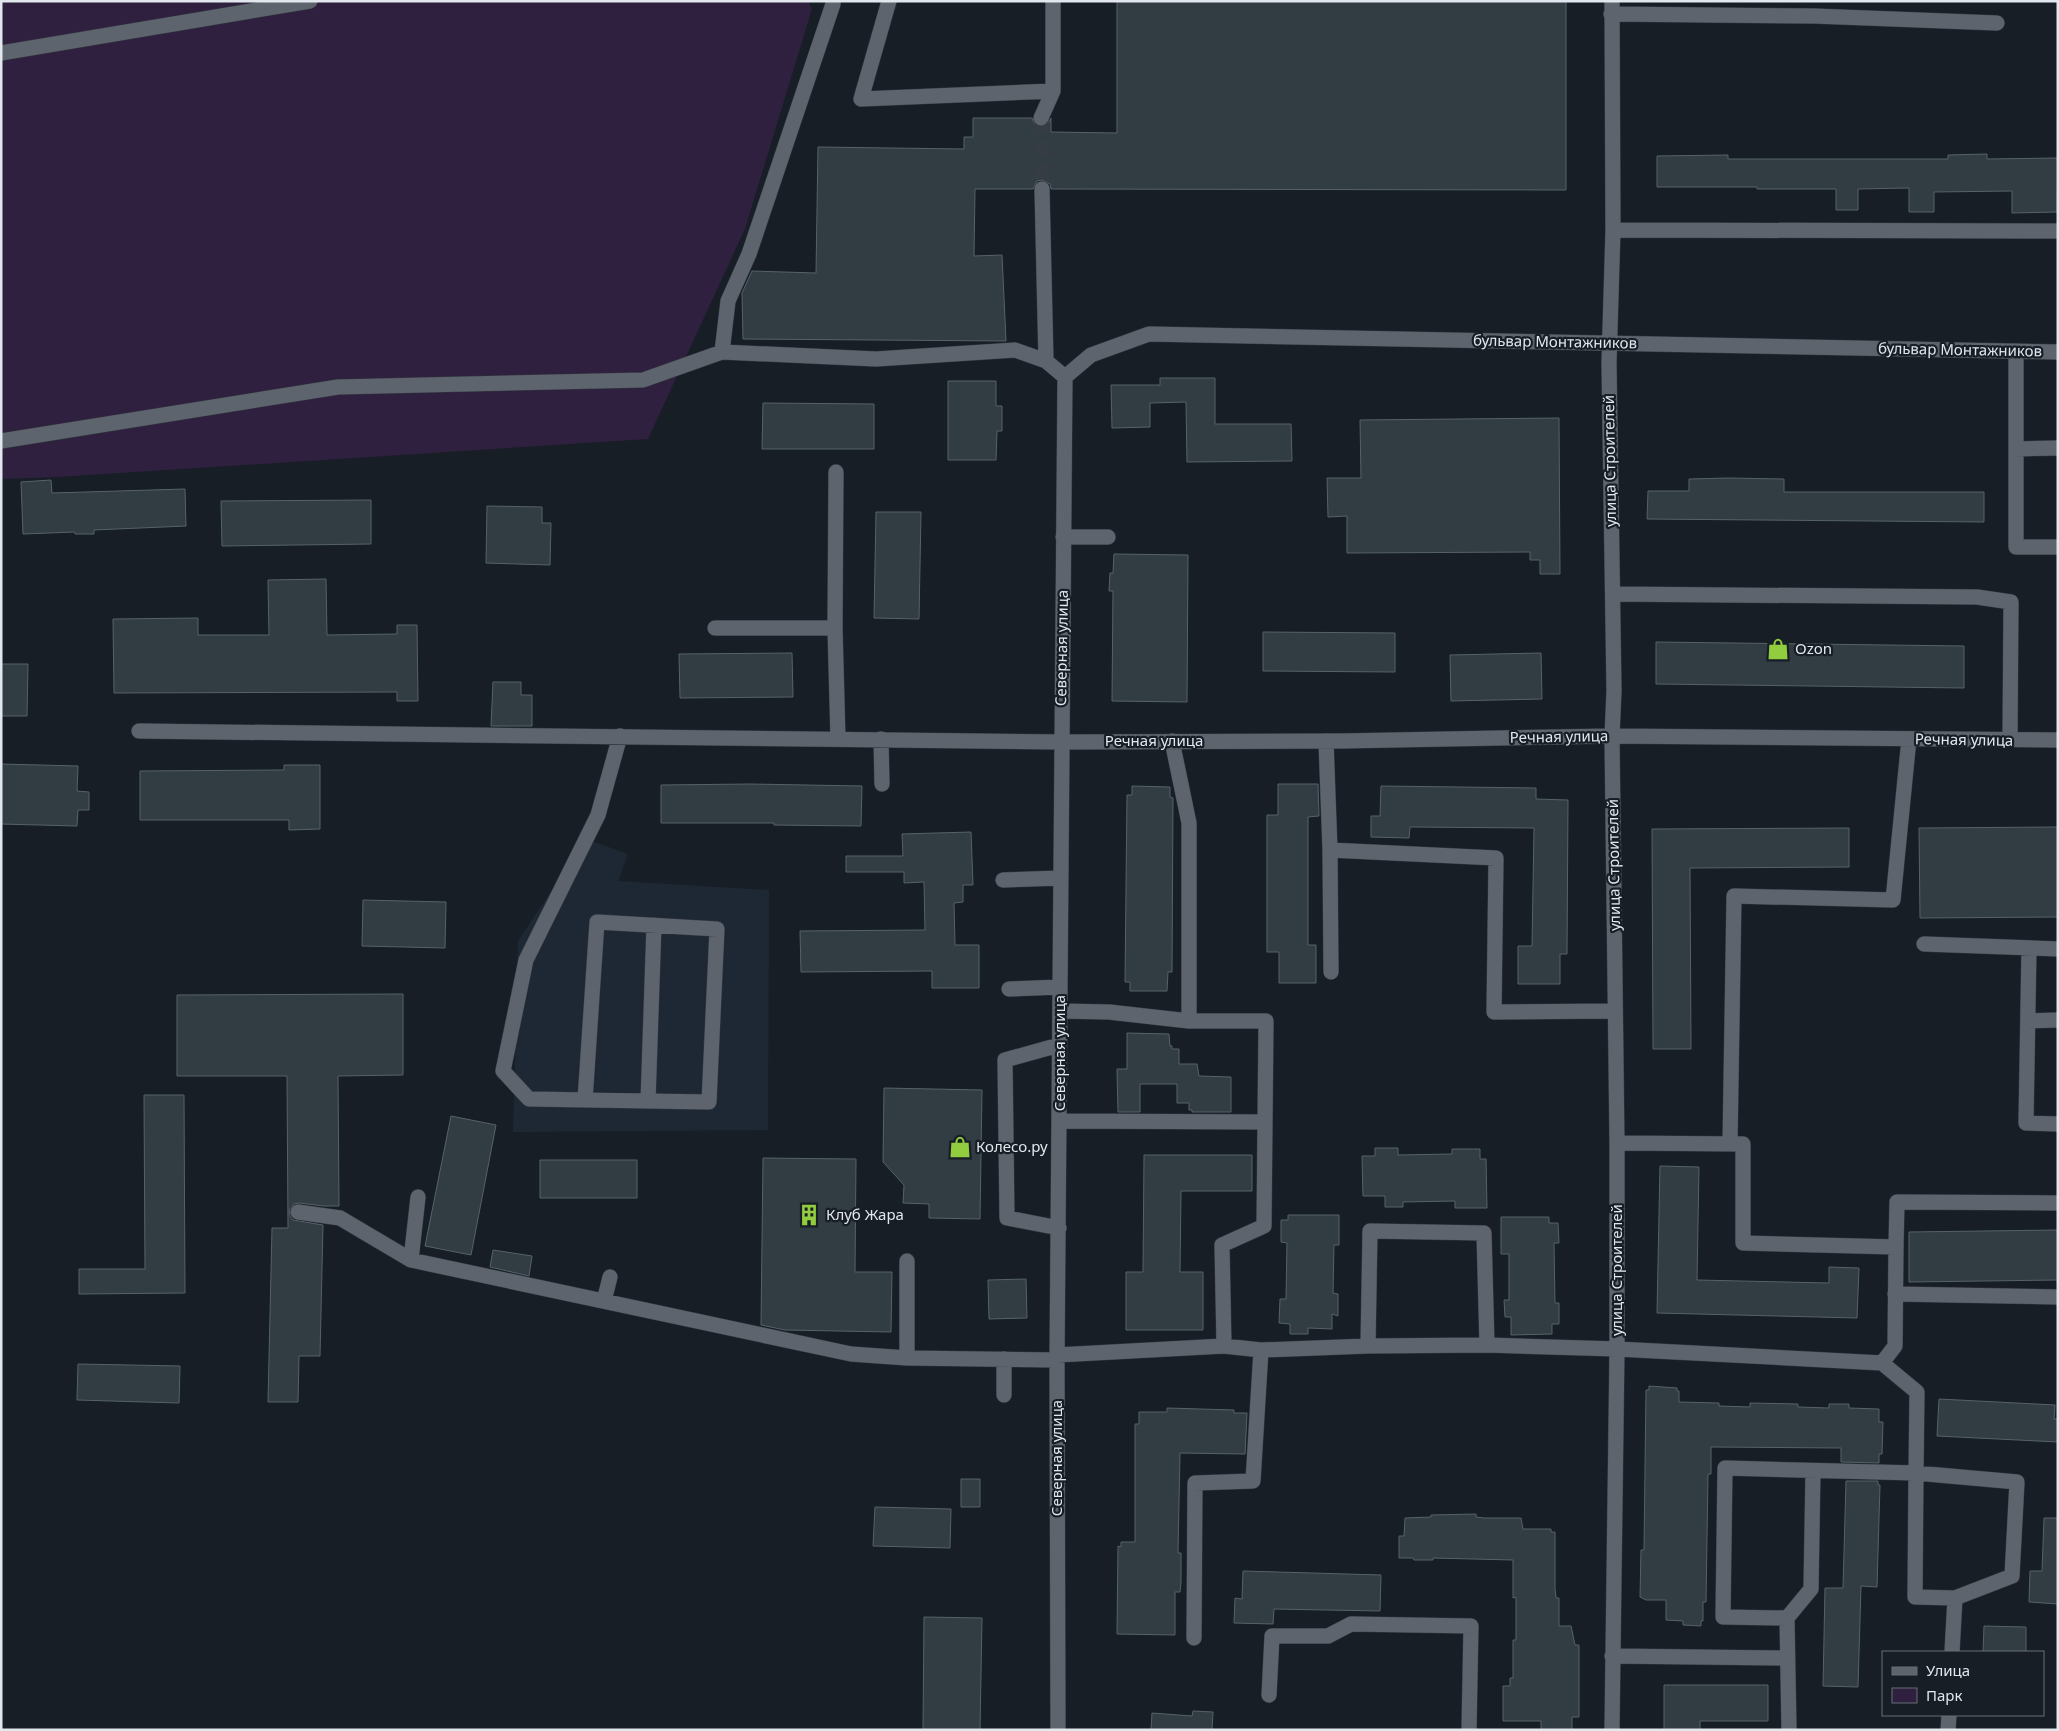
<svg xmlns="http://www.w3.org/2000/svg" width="2059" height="1731" viewBox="0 0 2059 1731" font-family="'Noto Sans',sans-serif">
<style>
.built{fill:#1e2835}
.green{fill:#2e203e}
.building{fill:#313d42;stroke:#566269}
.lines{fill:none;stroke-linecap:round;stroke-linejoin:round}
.minor-tunnel{stroke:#353c44;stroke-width:15;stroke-dasharray:15 8;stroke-linecap:butt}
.minor-casing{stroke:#353940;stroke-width:16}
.minor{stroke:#5d646e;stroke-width:15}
.labels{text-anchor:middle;stroke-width:4.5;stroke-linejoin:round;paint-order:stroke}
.street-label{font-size:15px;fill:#e2e7ed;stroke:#171e26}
.poi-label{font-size:15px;fill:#e2e7ed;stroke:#171e26;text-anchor:start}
</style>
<rect width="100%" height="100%" fill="#171e26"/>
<path class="built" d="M 586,839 L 628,854 L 618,881 L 769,890 L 768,1130 L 513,1132 L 518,941 Z"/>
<path class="green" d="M 1,1 L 808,1 L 812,9 L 745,229 L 648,439 L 58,477 L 1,479 Z"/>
<path class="building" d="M 1117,1 L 1566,1 L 1566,190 L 1051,189 L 1050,184 L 1042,180 L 1037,181 L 1033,189 L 975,189 L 974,256 L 1002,255 L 1006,341 L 743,339 L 742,293 L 752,271 L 816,273 L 818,147 L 964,149 L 964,137 L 973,137 L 973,118 L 1032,118 L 1034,124 L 1042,127 L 1047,125 L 1051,118 L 1051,132 L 1117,133 Z
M 1987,154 L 1987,159 L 2058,158 L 2057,212 L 2012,213 L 2012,191 L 1934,192 L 1934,212 L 1909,212 L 1909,188 L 1858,189 L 1858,210 L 1836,210 L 1836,189 L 1757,189 L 1757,187 L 1657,187 L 1657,156 L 1728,155 L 1728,159 L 1948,159 L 1948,155 Z
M 1160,378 L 1215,378 L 1215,424 L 1291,424 L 1292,461 L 1187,462 L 1186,402 L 1150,403 L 1150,427 L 1112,428 L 1111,385 L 1160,385 Z
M 948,381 L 996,381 L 996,406 L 1002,406 L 1002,431 L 997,431 L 996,460 L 948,460 Z
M 763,403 L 874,404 L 874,449 L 762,449 Z
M 1559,418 L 1560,574 L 1540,574 L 1540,560 L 1530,560 L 1530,552 L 1347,553 L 1347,516 L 1328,517 L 1327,478 L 1361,478 L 1360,420 Z
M 1728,478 L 1784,479 L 1784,492 L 1984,492 L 1984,522 L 1647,519 L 1648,491 L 1689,491 L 1689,479 Z
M 51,480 L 52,493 L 185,489 L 186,526 L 94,530 L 94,534 L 75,534 L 75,532 L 23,534 L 21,482 Z
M 371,500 L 371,544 L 222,546 L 221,501 Z
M 487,506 L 542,507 L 542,523 L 551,523 L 550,565 L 486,563 Z
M 876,512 L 921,512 L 919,619 L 874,618 Z
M 1114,554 L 1188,555 L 1187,702 L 1112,701 L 1113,591 L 1109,591 L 1110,573 L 1113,573 Z
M 326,579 L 327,635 L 397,634 L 397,625 L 417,625 L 418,701 L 397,701 L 397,692 L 114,693 L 113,619 L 198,618 L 198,635 L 269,635 L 268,580 Z
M 1263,632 L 1395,633 L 1395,672 L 1263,671 Z
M 1656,642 L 1964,646 L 1964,688 L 1656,684 Z
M 792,653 L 793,697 L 680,698 L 679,654 Z
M 1541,653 L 1542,699 L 1451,701 L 1450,655 Z
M 1,664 L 28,664 L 27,716 L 1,716 Z
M 493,682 L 521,682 L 521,695 L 532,695 L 532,726 L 491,726 Z
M 1,764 L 78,766 L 77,791 L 89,792 L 89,810 L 78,810 L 77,826 L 1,824 Z
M 284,765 L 320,765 L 320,829 L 289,830 L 289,820 L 140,820 L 140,771 L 284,770 Z
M 750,784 L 862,786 L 861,826 L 774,825 L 774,823 L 661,823 L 661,785 Z
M 1278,784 L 1318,784 L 1319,816 L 1308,817 L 1308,945 L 1316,945 L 1316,983 L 1279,983 L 1279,952 L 1267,952 L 1267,815 L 1278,815 Z
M 1132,786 L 1170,787 L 1170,797 L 1173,798 L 1172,972 L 1168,972 L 1167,991 L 1130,991 L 1130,982 L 1125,982 L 1127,795 L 1132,795 Z
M 1381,786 L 1536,788 L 1536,799 L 1568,800 L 1567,954 L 1560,954 L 1560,984 L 1518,984 L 1518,946 L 1532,946 L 1534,828 L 1410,827 L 1409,838 L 1371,837 L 1371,816 L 1380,816 Z
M 2058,827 L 2058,917 L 1920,918 L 1919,828 Z
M 1849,828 L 1849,867 L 1690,868 L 1691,1049 L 1653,1049 L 1652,829 Z
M 971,832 L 973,885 L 963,885 L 963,902 L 954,903 L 955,945 L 979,945 L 979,988 L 932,988 L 932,971 L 801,972 L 800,931 L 925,930 L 924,882 L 904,883 L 904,872 L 846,872 L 846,856 L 903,856 L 902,834 Z
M 363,900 L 446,902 L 445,948 L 362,946 Z
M 403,994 L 403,1075 L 338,1076 L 339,1206 L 324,1206 L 299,1203 L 294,1204 L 289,1210 L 290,1216 L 293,1220 L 323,1225 L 320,1356 L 299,1356 L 298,1402 L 268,1402 L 272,1228 L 288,1228 L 287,1076 L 177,1076 L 177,995 Z
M 1127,1033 L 1169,1034 L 1170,1046 L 1172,1046 L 1172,1049 L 1179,1049 L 1179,1064 L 1197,1064 L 1199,1076 L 1231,1077 L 1231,1112 L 1192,1112 L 1192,1110 L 1189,1110 L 1189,1103 L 1177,1103 L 1177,1084 L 1140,1084 L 1140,1112 L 1118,1112 L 1117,1069 L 1127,1069 Z
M 884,1088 L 982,1090 L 980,1219 L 929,1218 L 929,1204 L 903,1203 L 904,1185 L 883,1162 Z
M 144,1095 L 184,1095 L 185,1293 L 79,1294 L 79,1269 L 145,1269 Z
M 451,1116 L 496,1125 L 471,1255 L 425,1246 Z
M 1375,1148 L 1398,1148 L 1398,1155 L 1452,1154 L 1452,1149 L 1480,1149 L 1480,1159 L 1486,1159 L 1487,1208 L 1455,1208 L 1455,1201 L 1403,1202 L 1403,1207 L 1385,1207 L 1385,1196 L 1363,1196 L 1362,1156 L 1375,1156 Z
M 1144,1155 L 1252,1155 L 1252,1191 L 1181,1191 L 1180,1272 L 1203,1272 L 1203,1330 L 1126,1330 L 1126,1272 L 1143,1272 Z
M 763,1158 L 856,1159 L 855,1272 L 892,1272 L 891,1332 L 785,1330 L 761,1325 Z
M 540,1160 L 637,1160 L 637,1198 L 540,1198 Z
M 1660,1166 L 1699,1167 L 1697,1280 L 1829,1283 L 1829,1267 L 1859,1268 L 1857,1318 L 1657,1313 Z
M 1288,1215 L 1339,1215 L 1339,1245 L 1334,1245 L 1333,1293 L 1338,1294 L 1338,1316 L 1332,1314 L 1332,1329 L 1308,1328 L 1308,1334 L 1290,1334 L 1290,1324 L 1279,1323 L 1280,1299 L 1286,1299 L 1287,1243 L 1281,1242 L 1281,1220 L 1288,1220 Z
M 1501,1217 L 1549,1217 L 1549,1223 L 1558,1223 L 1559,1243 L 1554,1243 L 1555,1303 L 1559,1303 L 1559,1324 L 1552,1324 L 1552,1334 L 1511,1335 L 1511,1317 L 1505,1317 L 1504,1300 L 1509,1300 L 1509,1254 L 1501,1254 Z
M 2058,1230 L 2058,1280 L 1909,1282 L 1909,1232 Z
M 493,1250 L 532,1256 L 529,1276 L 490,1267 Z
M 1026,1279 L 1027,1318 L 989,1319 L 988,1280 Z
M 78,1364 L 180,1366 L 179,1403 L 77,1400 Z
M 1649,1386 L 1677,1388 L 1677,1391 L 1679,1391 L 1679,1402 L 1719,1403 L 1719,1406 L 1750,1407 L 1750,1403 L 1798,1404 L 1798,1407 L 1829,1408 L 1829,1404 L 1849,1404 L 1849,1408 L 1879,1409 L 1879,1422 L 1883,1422 L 1882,1454 L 1879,1454 L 1879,1463 L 1841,1462 L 1841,1448 L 1711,1447 L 1711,1474 L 1708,1474 L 1706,1602 L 1703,1602 L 1703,1621 L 1701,1621 L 1701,1626 L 1683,1625 L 1683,1621 L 1666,1620 L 1666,1600 L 1646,1600 L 1640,1597 L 1641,1550 L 1644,1550 L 1646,1390 L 1649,1390 Z
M 1939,1399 L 2055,1405 L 2054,1419 L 2058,1419 L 2058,1442 L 1937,1436 Z
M 1167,1408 L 1234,1410 L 1234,1413 L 1247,1413 L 1245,1454 L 1180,1453 L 1178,1553 L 1181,1553 L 1181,1582 L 1180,1592 L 1175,1592 L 1175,1635 L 1117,1634 L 1118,1546 L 1121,1547 L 1121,1542 L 1135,1542 L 1135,1424 L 1139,1424 L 1139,1412 L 1167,1412 Z
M 961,1479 L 980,1479 L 980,1507 L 961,1507 Z
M 1846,1481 L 1878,1481 L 1878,1485 L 1880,1485 L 1877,1587 L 1861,1586 L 1858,1687 L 1823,1686 L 1825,1588 L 1843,1588 Z
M 875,1507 L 951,1509 L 950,1548 L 873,1546 Z
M 1476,1514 L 1476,1517 L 1484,1518 L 1521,1518 L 1523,1529 L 1551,1529 L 1551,1532 L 1555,1532 L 1555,1588 L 1556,1598 L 1559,1598 L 1559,1626 L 1571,1626 L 1575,1645 L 1579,1645 L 1579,1717 L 1572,1717 L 1572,1730 L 1541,1730 L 1541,1721 L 1503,1721 L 1503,1686 L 1510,1686 L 1510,1678 L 1513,1678 L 1513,1640 L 1516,1640 L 1516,1597 L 1513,1598 L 1513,1560 L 1433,1558 L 1433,1560 L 1414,1560 L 1413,1558 L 1399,1558 L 1399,1536 L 1404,1536 L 1405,1518 L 1431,1517 L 1431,1515 Z
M 2044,1518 L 2058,1518 L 2058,1604 L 2029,1602 L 2030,1571 L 2042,1571 Z
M 1243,1571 L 1381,1575 L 1380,1611 L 1274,1609 L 1273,1624 L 1234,1623 L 1235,1598 L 1242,1599 Z
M 924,1617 L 982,1618 L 980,1730 L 923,1730 Z
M 1984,1626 L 2026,1627 L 2026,1652 L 1983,1652 Z
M 1664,1685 L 1768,1685 L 1768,1721 L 1700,1721 L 1700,1730 L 1664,1730 Z
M 1193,1711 L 1213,1712 L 1212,1730 L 1151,1730 L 1152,1713 L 1192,1716 Z"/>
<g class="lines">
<path class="minor-tunnel" d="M 1041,118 L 1042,189"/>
<g class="minor-casing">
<path id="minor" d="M 889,1 L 861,99 L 1053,91
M 1612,1 L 1613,230 L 1609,363 L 1614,691 L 1612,736 L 1617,1143 L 1617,1349 L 1612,1730
M 1611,14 L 1814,16 L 1997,23
M 1,53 L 310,1
M 1041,118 L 1053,91 L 1053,1
M 1042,189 L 1046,361
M 1613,230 L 2058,231
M 2016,351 L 2016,547 L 2058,547
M 722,352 L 728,301 L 749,254 L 833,4 L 833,1
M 1065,377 L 1091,355 L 1149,334 L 2058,352
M 1,441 L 338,387 L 643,380 L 722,352 L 876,359 L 1015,350 L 1046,361 L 1065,377
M 2016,449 L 2058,448
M 836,472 L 835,628 L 838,739
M 1063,537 L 1108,537
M 1613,594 L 1977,597 L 2011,602 L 2010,740
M 715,628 L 835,628
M 139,731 L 1061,742 L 1341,741 L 1612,736 L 2058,740
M 881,739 L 882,784
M 1172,741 L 1189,823 L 1189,1021
M 1326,741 L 1330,850 L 1331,972
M 1330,850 L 1496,858 L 1494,1012 L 1615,1011
M 1003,880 L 1061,878
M 1924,944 L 2058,949
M 2029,948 L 2026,1123 L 2058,1124
M 1009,989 L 1060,987
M 1060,1011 L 1109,1012 L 1189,1021 L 1266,1021 L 1264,1226 L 1222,1245 L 1224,1346
M 2028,1021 L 2058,1020
M 585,1100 L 597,922 L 717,929 L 709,1102 L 529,1099 L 503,1071 L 526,960 L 598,815 L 620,736
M 648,1101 L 654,925
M 1060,1121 L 1265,1122
M 1617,1143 L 1743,1144 L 1743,1243 L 1896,1247 L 1895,1346 L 1882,1363
M 1730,1144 L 1734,896 L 1893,900 L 1909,739
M 298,1212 L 340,1218 L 411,1260 L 851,1354 L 907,1358 L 1057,1360
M 1059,1228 L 1007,1218 L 1005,1060 L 1059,1045
M 1896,1247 L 1897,1202 L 2058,1203
M 411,1260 L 418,1197
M 1895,1294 L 2058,1297
M 604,1301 L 610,1277
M 1368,1346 L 1370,1231 L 1484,1233 L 1487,1345
M 1057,1355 L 1224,1346 L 1261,1350 L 1368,1346 L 1487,1345 L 1617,1349 L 1882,1363 L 1917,1392 L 1916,1473 L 1725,1468 L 1723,1617 L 1787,1618 L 1789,1730
M 907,1358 L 907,1261
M 1004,1359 L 1004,1395
M 1787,1618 L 1811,1589 L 1813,1471
M 1194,1638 L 1195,1483 L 1253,1481 L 1261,1350
M 1952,1652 L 1955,1598 L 2012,1576 L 2017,1482 L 1916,1473 L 1915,1597 L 1955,1598
M 1612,1656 L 1787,1658
M 1269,1695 L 1272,1636 L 1328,1636 L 1351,1624 L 1471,1626 L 1469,1730
M 1058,1730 L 1057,1360 L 1065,377
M 1948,1730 L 1949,1715"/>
</g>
<use href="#minor" class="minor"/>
</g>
<defs>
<g id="shop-bare" transform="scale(1.725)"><path d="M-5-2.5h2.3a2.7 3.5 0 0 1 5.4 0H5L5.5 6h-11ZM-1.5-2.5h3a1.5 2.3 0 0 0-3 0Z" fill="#92cd3f" stroke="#171e26" stroke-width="2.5" paint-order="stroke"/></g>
<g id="building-bare" transform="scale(1.725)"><path d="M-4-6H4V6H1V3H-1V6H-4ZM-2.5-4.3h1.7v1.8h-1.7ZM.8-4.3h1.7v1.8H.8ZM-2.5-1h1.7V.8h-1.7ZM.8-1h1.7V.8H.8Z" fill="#92cd3f" stroke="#171e26" stroke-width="2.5" paint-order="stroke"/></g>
</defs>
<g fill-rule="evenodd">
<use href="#shop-bare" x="1778" y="649"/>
<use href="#shop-bare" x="960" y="1147"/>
<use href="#building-bare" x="809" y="1215"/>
</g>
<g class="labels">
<g class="street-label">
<text transform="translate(1555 342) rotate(1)" y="5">бульвар Монтажников</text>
<text transform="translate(1960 350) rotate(1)" y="5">бульвар Монтажников</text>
<text transform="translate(1610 461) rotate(-91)" y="5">улица Строителей</text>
<text transform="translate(1062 648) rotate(-89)" y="5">Северная улица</text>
<text transform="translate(1559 737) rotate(-1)" y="5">Речная улица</text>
<text transform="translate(1964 740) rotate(1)" y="5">Речная улица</text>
<text x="1154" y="746">Речная улица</text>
<text transform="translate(1614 865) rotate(-91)" y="5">улица Строителей</text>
<text transform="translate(1060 1053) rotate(-90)" y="5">Северная улица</text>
<text transform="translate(1617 1270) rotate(-90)" y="5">улица Строителей</text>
<text transform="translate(1057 1458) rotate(-90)" y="5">Северная улица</text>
</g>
<g class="poi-label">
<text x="1795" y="654">Ozon</text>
<text x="976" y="1152">Колесо.ру</text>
<text x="826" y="1220">Клуб Жара</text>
</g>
</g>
<rect width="2059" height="1731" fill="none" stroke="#e2e7ed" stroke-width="5"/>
<rect x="1882" y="1651" width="162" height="65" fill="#171e26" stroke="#686e76"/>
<rect x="1892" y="1667" width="25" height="8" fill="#5d646e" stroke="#686e76"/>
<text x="1926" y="1676" font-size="15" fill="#e2e7ed">Улица</text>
<rect x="1892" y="1688" width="25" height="15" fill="#2e203e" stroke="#686e76"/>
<text x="1926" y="1701" font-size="15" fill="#e2e7ed">Парк</text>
</svg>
